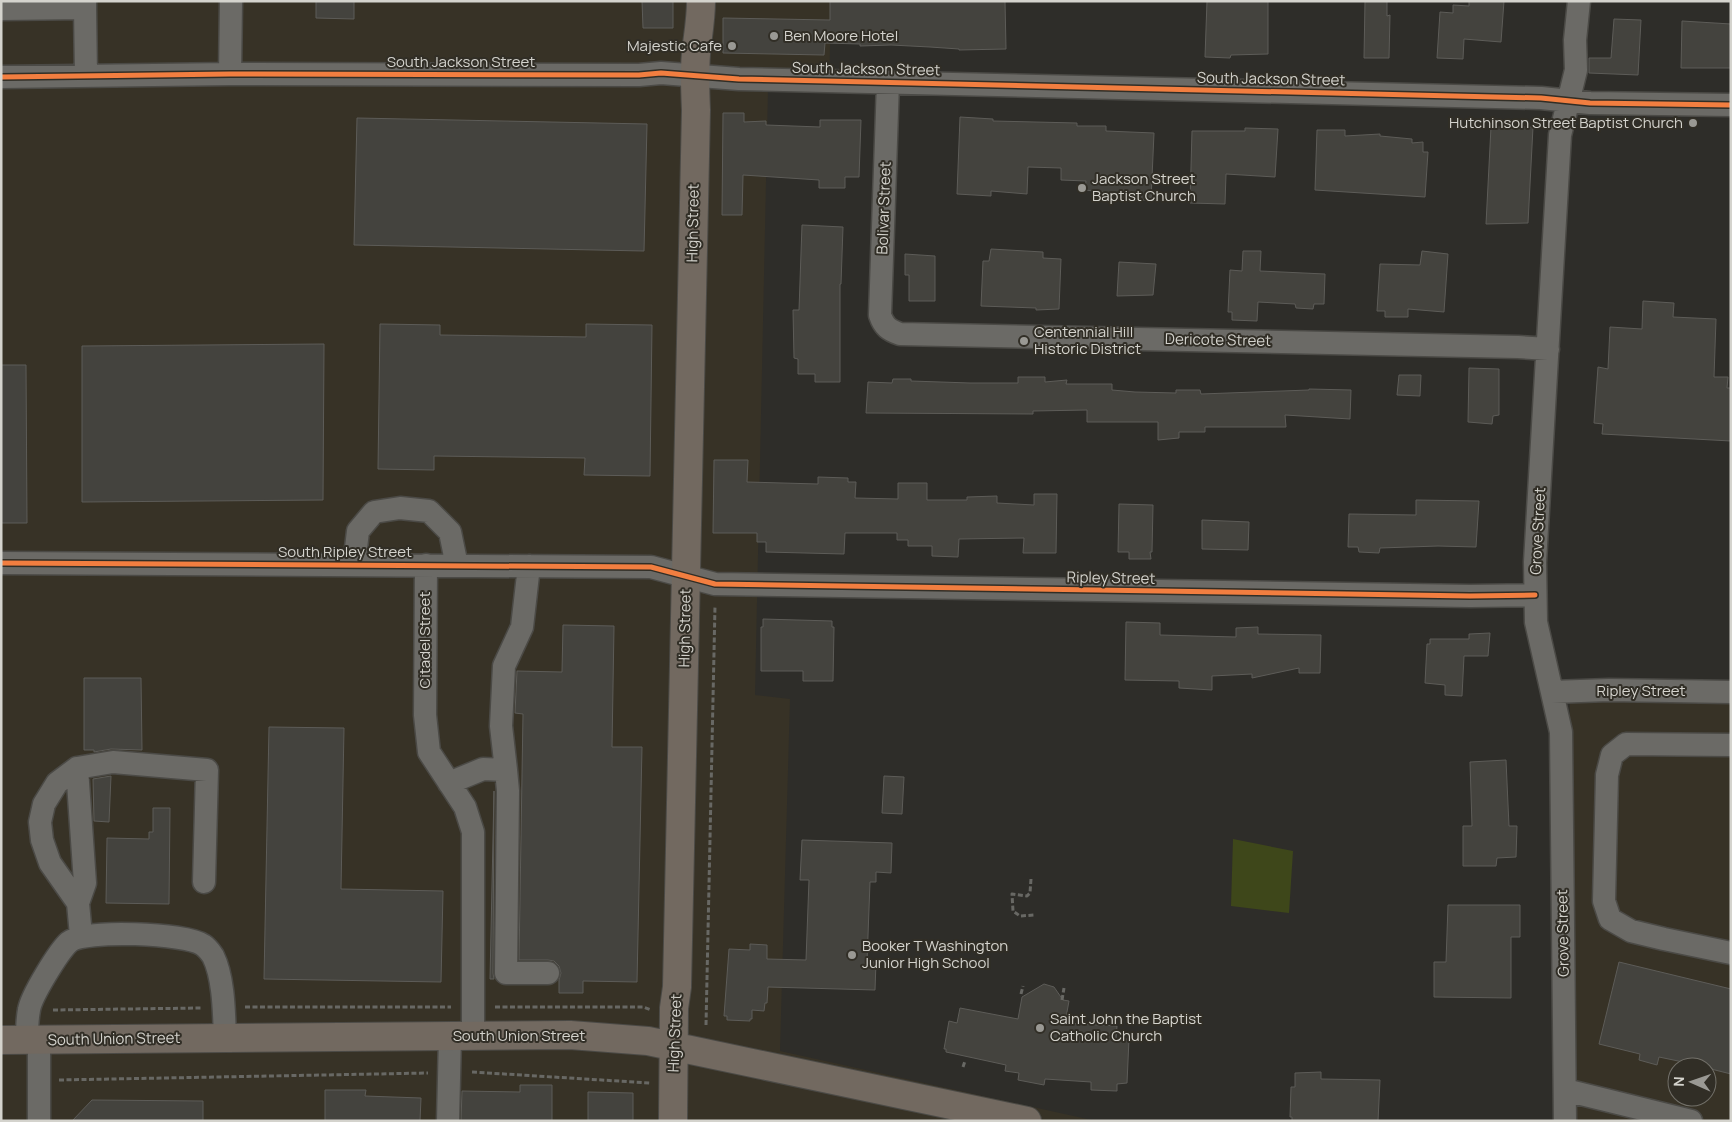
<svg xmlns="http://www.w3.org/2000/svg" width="1732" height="1122" viewBox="0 0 1732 1122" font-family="Manrope,sans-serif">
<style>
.built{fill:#373226;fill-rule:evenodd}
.green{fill:#3e471a}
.building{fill:#44433e;stroke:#5d5c58}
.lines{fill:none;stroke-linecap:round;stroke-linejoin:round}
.minor-casing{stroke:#4b4a46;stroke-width:25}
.major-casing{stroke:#4b4a46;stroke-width:30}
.path{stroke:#686864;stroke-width:3;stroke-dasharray:5 2.5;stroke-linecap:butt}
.minor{stroke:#6b6a66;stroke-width:22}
.major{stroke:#726960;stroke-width:28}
.cycleway-casing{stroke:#312e26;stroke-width:8}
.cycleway{stroke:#f27e40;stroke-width:5}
.poi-dot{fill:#9a9994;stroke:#312e26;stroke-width:2}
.labels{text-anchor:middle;stroke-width:4;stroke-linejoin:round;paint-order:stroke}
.poi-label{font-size:15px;fill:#d4d3cd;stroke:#312e26;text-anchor:start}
.street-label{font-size:15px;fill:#d4d3cd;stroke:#312e26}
</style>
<rect width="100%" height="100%" fill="#2e2d29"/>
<path class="built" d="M 1,1 L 831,1 L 829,90 L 768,89 L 755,695 L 790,699 L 780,1051 L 1096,1121 L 1,1121 Z
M 1570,699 L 1731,701 L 1731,1121 L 1561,1121 ZM 1677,1067 L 1707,1067 L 1707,1097 L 1677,1097 Z"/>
<path class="green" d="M 1233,839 L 1293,851 L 1289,913 L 1231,906 Z"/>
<path class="building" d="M 316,1 L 354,1 L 354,19 L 316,18 Z
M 642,1 L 673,1 L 673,28 L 643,28 Z
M 830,1 L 1005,1 L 1006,49 L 959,50 L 959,49 L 930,47 L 891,45 L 860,46 L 860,44 L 825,43 L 824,55 L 723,53 L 723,18 L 830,20 Z
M 1207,1 L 1268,1 L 1268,54 L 1231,55 L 1230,58 L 1205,57 Z
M 1365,1 L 1387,1 L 1387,16 L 1390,15 L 1389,58 L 1364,58 Z
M 1469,1 L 1504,1 L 1501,42 L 1464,39 L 1463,59 L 1437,58 L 1440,12 L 1453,13 L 1453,5 L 1469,6 Z
M 1614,19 L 1641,20 L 1638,75 L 1589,73 L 1589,58 L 1611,58 Z
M 1682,21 L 1731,24 L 1731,68 L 1681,68 Z
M 723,113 L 744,113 L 744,122 L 766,121 L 766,125 L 820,127 L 820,120 L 861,120 L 859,177 L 845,177 L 845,188 L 819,188 L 819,180 L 743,175 L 742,215 L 722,215 Z
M 960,117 L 993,119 L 993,121 L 1077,123 L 1077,126 L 1106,126 L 1106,131 L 1154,133 L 1151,200 L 1120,200 L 1120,194 L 1085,190 L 1086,181 L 1061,180 L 1061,168 L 1028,167 L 1027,194 L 991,191 L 991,196 L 957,194 Z
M 357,118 L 647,124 L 644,251 L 354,245 Z
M 1491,127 L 1533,127 L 1528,223 L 1486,224 Z
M 1245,128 L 1278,129 L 1275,177 L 1226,174 L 1225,204 L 1190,203 L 1192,131 L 1245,131 Z
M 1317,130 L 1345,130 L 1345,136 L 1380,134 L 1380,136 L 1412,139 L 1412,143 L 1423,142 L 1423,152 L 1428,152 L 1425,197 L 1315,190 Z
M 802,225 L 843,227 L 841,284 L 840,284 L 840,382 L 815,382 L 815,374 L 798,374 L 798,359 L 794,358 L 793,310 L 799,310 Z
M 991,249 L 1043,252 L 1043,258 L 1061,259 L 1059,309 L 1036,310 L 1036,308 L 981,306 L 983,261 L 989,261 Z
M 1243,251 L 1261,251 L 1260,271 L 1325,274 L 1324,304 L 1314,304 L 1313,309 L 1296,308 L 1295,304 L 1258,302 L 1257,321 L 1232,320 L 1232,312 L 1228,312 L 1230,270 L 1242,271 Z
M 1422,251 L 1448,254 L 1444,312 L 1408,309 L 1408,317 L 1385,317 L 1385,311 L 1377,311 L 1380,264 L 1420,265 Z
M 905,254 L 935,256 L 935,301 L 909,301 L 909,275 L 905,275 Z
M 1119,262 L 1156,264 L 1153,295 L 1117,296 Z
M 1643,301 L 1674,303 L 1673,317 L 1716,319 L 1714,377 L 1728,377 L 1727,388 L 1731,388 L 1731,441 L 1602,434 L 1603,424 L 1594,423 L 1598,367 L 1608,369 L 1610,327 L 1642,329 Z
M 380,324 L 440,325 L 440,335 L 586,337 L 586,324 L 652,325 L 650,476 L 584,475 L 585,458 L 434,456 L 434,470 L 378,469 Z
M 324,344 L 323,500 L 82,502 L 82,346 Z
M 1,365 L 26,365 L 27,523 L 1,523 Z
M 1469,368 L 1499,369 L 1499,415 L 1493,416 L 1492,424 L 1468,422 Z
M 1399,375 L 1421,375 L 1420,396 L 1397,395 Z
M 1018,377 L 1045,377 L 1045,382 L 1067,380 L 1066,384 L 1112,384 L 1112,390 L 1135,392 L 1176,393 L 1176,390 L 1200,390 L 1201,394 L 1309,390 L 1309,389 L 1351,390 L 1350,419 L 1285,415 L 1286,427 L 1205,427 L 1205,432 L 1179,432 L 1179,438 L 1158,440 L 1158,422 L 1087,422 L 1087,410 L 1033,411 L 1033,414 L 866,413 L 868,382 L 892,383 L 893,379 L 911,379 L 911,381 L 970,383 L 1018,383 Z
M 714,460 L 748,460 L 747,482 L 818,484 L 818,477 L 848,478 L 848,482 L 856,482 L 855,498 L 898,499 L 898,483 L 927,483 L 927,500 L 967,500 L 967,497 L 997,496 L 997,503 L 1034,505 L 1034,494 L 1057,494 L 1056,553 L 1023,553 L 1024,538 L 959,539 L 958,557 L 932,556 L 932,546 L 908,546 L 908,540 L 897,540 L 897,533 L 845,533 L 844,554 L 766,552 L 766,542 L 757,542 L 757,533 L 713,533 Z
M 1416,500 L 1479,501 L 1476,547 L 1438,546 L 1380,548 L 1379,553 L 1359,552 L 1358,547 L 1348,547 L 1349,514 L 1416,515 Z
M 1119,504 L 1153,505 L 1152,552 L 1150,552 L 1151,559 L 1129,559 L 1129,552 L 1118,552 Z
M 1202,520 L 1249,522 L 1248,550 L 1202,549 Z
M 763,619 L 832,621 L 832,627 L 834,627 L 833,681 L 803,681 L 803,671 L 761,671 L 761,627 L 763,627 Z
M 1126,622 L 1160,623 L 1160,635 L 1236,637 L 1236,628 L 1258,627 L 1258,634 L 1321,635 L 1320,673 L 1299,673 L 1299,668 L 1252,678 L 1252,674 L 1212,676 L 1212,690 L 1179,688 L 1179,681 L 1125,680 Z
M 563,625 L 614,626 L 612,747 L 642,747 L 637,982 L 583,981 L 583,993 L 559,993 L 559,980 L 561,973 L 559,966 L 554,961 L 548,960 L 519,960 L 523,714 L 515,713 L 517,671 L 562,672 Z
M 1490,633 L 1488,656 L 1464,656 L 1462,696 L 1445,695 L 1445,685 L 1425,683 L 1427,644 L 1430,644 L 1430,639 L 1469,639 L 1469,634 Z
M 84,678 L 141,678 L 142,750 L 111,749 L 94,752 L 94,750 L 84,750 Z
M 269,727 L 344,728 L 341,889 L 443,891 L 441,982 L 264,979 Z
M 1506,760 L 1509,826 L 1517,826 L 1516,857 L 1497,858 L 1496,866 L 1463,866 L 1463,826 L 1472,826 L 1470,762 Z
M 111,776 L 109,822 L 94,821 L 93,779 Z
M 884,776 L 904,777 L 902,814 L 882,813 Z
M 494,791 L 493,973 L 494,979 L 490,979 Z
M 153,808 L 170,808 L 169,904 L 106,903 L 107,838 L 149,839 L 149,832 L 153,832 Z
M 802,840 L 892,843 L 891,873 L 876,872 L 876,882 L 870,882 L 867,962 L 876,962 L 875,990 L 768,987 L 767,1003 L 765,1003 L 764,1011 L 752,1010 L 752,1019 L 750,1019 L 750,1021 L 727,1020 L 727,1016 L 724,1016 L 729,949 L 750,950 L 750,944 L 767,945 L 767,959 L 806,960 L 809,880 L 800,880 Z
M 1448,905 L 1520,905 L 1520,937 L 1511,937 L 1511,998 L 1434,997 L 1434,962 L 1446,962 Z
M 1619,962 L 1731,989 L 1731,1074 L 1707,1068 L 1707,1067 L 1659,1057 L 1657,1065 L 1639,1060 L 1640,1054 L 1599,1044 Z
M 1044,984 L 1054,987 L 1063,1000 L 1069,1001 L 1065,1023 L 1117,1026 L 1116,1039 L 1129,1039 L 1127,1083 L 1117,1084 L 1117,1091 L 1091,1090 L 1091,1082 L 1045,1079 L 1044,1085 L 1018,1080 L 1019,1073 L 1005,1071 L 1006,1065 L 946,1052 L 946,1049 L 944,1049 L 949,1021 L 957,1023 L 960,1008 L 1018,1019 L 1022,997 Z
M 1321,1072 L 1321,1079 L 1380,1080 L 1378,1121 L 1292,1121 L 1292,1117 L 1290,1117 L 1291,1087 L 1295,1087 L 1295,1073 Z
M 520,1085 L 552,1085 L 552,1121 L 461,1121 L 462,1091 L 520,1092 Z
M 325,1090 L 366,1090 L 365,1096 L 421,1098 L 420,1121 L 325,1121 Z
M 588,1092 L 633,1093 L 633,1121 L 588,1121 Z
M 92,1100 L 203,1101 L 203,1121 L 72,1121 Z"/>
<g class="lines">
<g class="minor-casing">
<path id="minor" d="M 85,8 L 86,76
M 1,9 L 85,8 L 85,1
M 230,74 L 231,1
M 1,77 L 230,74 L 639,75 L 661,73 L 739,79 L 1541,98 L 1590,103 L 1731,105
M 888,82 L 880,315 C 884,327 889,330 900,334 L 1518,347 L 1548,349
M 1,563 L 651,567 L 715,584 L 1470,596 L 1535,595
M 354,565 L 358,531 L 374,512 L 400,508 L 429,511 L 450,532 L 457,566
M 426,565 L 425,715 L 429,752 L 465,807 L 473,832 L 473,1036
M 1552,692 L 1609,690 L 1731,692
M 1731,745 L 1626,744 L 1612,755 L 1607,775 L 1604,901 L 1610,919 L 1631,931 L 1664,939 L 1731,953
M 77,768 L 85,883 L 78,903 L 81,936
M 506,770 L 501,726 L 504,666 L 522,627 L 529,566
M 449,783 L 483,769 L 506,770 L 508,791 L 506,973 L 548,973
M 78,903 L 50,863 L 42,840 L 40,822 L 44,804 L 57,783 L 77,768 L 113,762 L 207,770 L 204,882
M 27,1040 C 27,1030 27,1020 29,1010 C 31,996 59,951 69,942 C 84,929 186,933 203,945 C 206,947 211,953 213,956 C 224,978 224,1014 225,1038
M 1565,1090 L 1691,1121
M 39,1121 L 39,1040
M 448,1121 L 450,1036
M 1565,1121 L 1561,732 L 1536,622 L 1535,562 L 1560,135 L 1576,70 L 1575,40 L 1579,1"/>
</g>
<g class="major-casing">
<path id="major" d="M 1,1040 L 570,1035 L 648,1041 L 1027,1121
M 673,1121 L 674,1008 L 677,987 L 696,110 C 695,88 694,66 697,44 C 699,29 701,16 701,1"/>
</g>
<path class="path" d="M 1031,879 L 1030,893 L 1027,896 L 1012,894 L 1013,911 L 1020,916 L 1034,915
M 1021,994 L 1023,986
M 1062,1000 L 1064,988
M 245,1007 L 451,1007
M 495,1007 L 643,1007 L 651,1010
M 53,1010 L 201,1008
M 706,1025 L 715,606
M 963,1067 L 965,1061
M 472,1072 L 650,1083
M 59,1080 L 428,1073"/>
<use href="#minor" class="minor"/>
<use href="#major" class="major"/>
<g class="cycleway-casing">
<path id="cycleway" d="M 1,77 L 230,74 L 639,75 L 661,73 L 739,79 L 1541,98 L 1590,103 L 1731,105
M 1,563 L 651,567 L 715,584 L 1470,596 L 1535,595"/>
</g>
<use href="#cycleway" class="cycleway"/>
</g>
<g class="poi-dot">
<circle cx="774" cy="36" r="5"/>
<circle cx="732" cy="46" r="5"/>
<circle cx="1693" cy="123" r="5"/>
<circle cx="1082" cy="188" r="5"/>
<circle cx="1024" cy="341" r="5"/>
<circle cx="852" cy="955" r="5"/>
<circle cx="1040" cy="1028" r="5"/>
</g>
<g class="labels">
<g class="poi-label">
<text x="784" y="41">Ben Moore Hotel</text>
<text x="722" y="51" text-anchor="end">Majestic Cafe</text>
<text x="1683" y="128" text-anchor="end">Hutchinson Street Baptist Church</text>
<text x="1092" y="184">Jackson Street<tspan x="1092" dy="17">Baptist Church</tspan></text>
<text x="1034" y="337">Centennial Hill<tspan x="1034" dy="17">Historic District</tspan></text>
<text x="862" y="951">Booker T Washington<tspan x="862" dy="17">Junior High School</tspan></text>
<text x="1050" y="1024">Saint John the Baptist<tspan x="1050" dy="17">Catholic Church</tspan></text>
</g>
<g class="street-label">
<text x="461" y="67">South Jackson Street</text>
<text transform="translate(866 69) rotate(1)" y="5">South Jackson Street</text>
<text transform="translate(1271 79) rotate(1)" y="5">South Jackson Street</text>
<text transform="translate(884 208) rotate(-88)" y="5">Bolivar Street</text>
<text transform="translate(693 223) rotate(-89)" y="5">High Street</text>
<text transform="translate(1218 340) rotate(1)" y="5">Dericote Street</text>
<text transform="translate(1538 531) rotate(-87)" y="5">Grove Street</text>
<text x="345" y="557">South Ripley Street</text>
<text transform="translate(1111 578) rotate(1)" y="5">Ripley Street</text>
<text transform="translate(685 628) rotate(-89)" y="5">High Street</text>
<text transform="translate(425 640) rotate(-90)" y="5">Citadel Street</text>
<text x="1641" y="696">Ripley Street</text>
<text transform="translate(1563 933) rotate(-91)" y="5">Grove Street</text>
<text transform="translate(675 1033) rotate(-88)" y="5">High Street</text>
<text x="519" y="1041">South Union Street</text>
<text transform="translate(114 1039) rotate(-1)" y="5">South Union Street</text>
</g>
</g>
<rect width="1732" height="1122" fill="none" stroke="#d4d3cd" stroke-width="5"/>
<g transform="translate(1692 1082) rotate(272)"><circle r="24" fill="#312e26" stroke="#727069"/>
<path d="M0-4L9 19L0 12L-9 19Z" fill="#9a9994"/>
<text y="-8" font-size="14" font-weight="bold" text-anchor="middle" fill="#d4d3cd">N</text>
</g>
</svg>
